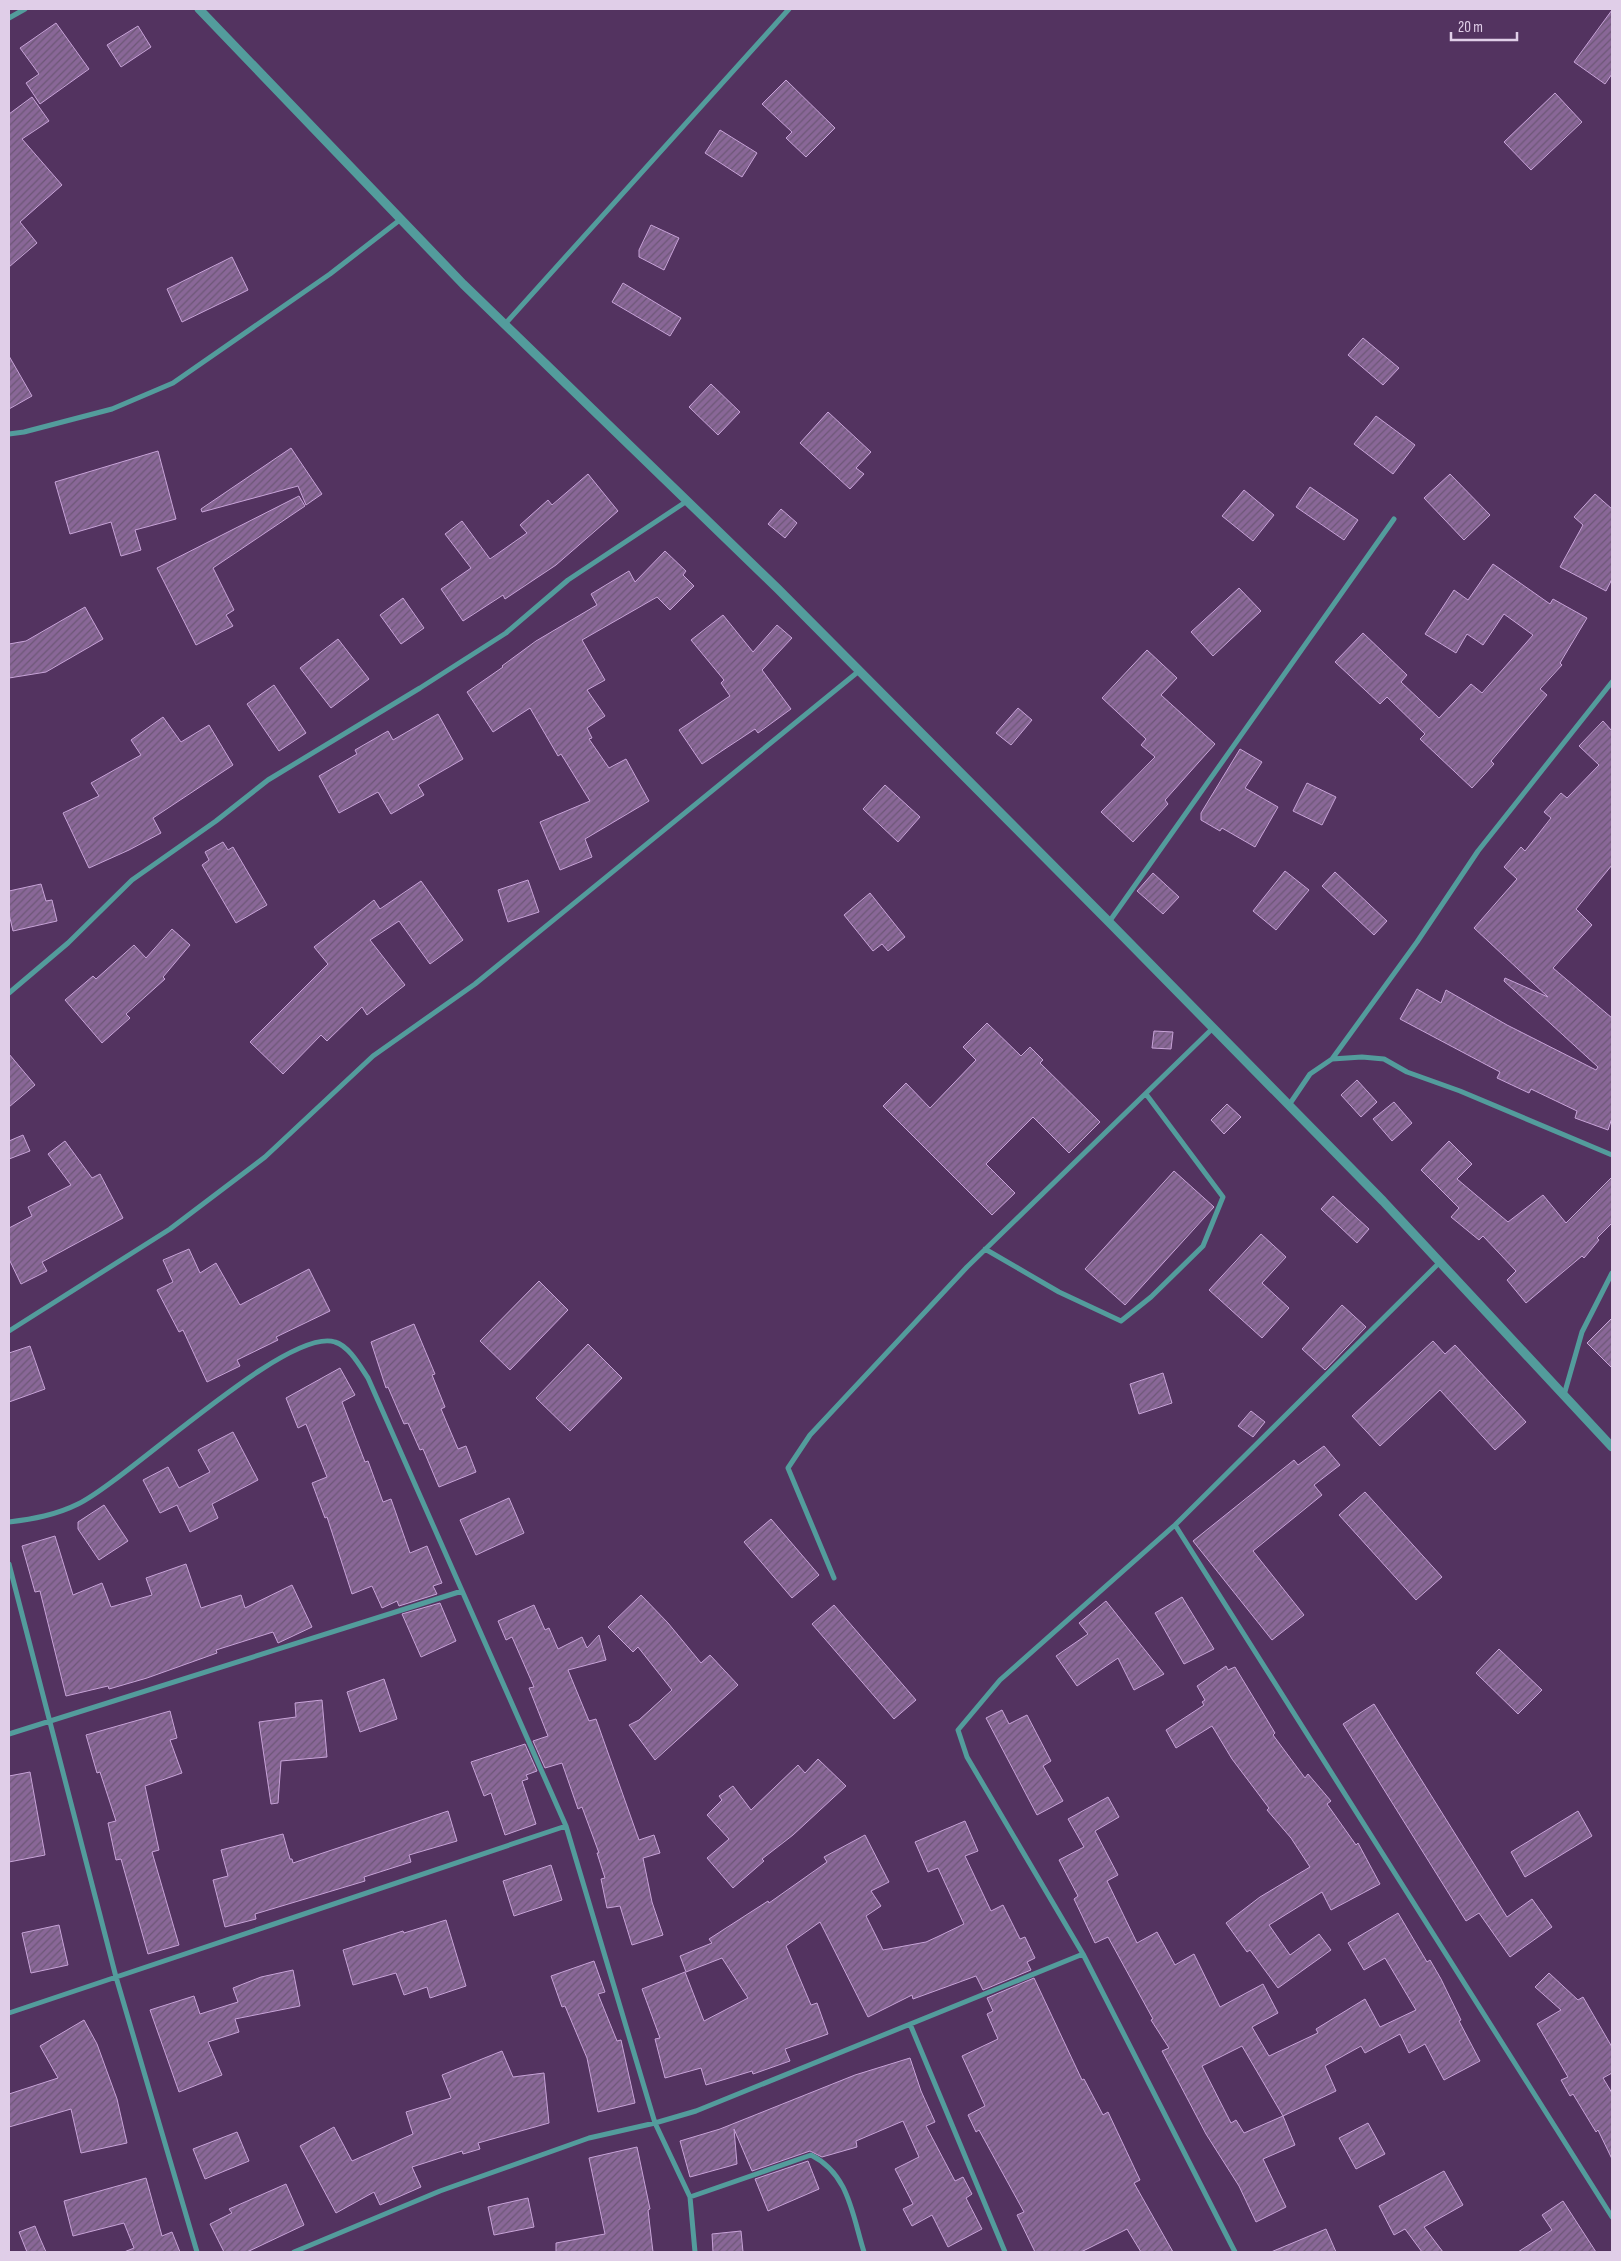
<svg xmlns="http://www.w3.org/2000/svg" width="1621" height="2261" viewBox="0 0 1621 2261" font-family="'Sofia Sans Condensed',sans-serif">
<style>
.building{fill:url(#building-hatch);stroke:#c7a3d7}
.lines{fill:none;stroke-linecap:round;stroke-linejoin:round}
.minor{stroke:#539c9c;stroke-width:5}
.tertiary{stroke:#539c9c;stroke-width:9}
</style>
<defs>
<pattern id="building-hatch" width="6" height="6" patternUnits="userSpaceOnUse" patternTransform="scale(1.25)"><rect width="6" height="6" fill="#896797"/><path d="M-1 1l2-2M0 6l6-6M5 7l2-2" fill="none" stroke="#6d5777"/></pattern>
</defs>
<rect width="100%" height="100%" fill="#533360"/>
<path class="building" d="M 1612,10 L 1612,74 L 1605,84 L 1574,62 Z
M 56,23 L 89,69 L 40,104 L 26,83 L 39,74 L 20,48 Z
M 138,26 L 151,47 L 121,67 L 107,45 Z
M 786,80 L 835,128 L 806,157 L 786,138 L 792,132 L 762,104 Z
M 1555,93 L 1582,122 L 1531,170 L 1504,142 Z
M 32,97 L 49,121 L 22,139 L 62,185 L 20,222 L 37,243 L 9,267 L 9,114 Z
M 720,130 L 757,153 L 742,177 L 705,153 Z
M 651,225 L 679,238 L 664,270 L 639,257 L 639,250 Z
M 232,257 L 248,290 L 182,322 L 167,289 Z
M 623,283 L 681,318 L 670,336 L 612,302 Z
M 1363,338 L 1399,368 L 1383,385 L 1348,355 Z
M 9,356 L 32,396 L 9,409 Z
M 711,384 L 740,412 L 718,435 L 689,407 Z
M 828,412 L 871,452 L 856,468 L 864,474 L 850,489 L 800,443 Z
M 1376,416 L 1415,445 L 1393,474 L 1354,444 Z
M 291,448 L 322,494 L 306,505 L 298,486 L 202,512 L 201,509 Z
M 158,451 L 176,519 L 135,530 L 141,550 L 121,556 L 111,522 L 70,534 L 55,482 Z
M 588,474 L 618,511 L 556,565 L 505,599 L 503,595 L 463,621 L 441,589 L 471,568 L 445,534 L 462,521 L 490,559 L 527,533 L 520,525 L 548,500 L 552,505 Z
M 1450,474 L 1490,515 L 1464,540 L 1424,498 Z
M 1310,487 L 1358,520 L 1344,540 L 1296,507 Z
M 1244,490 L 1274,515 L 1253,541 L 1222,516 Z
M 1595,494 L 1612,509 L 1612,579 L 1606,591 L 1560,567 L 1583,525 L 1574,517 Z
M 299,496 L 305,506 L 213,568 L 234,610 L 226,615 L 233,626 L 196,645 L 157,568 Z
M 781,509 L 797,523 L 785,538 L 768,524 Z
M 665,551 L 686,571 L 683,575 L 694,586 L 670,610 L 657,597 L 582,640 L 605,680 L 587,690 L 605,716 L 587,728 L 592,738 L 589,739 L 609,768 L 626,759 L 649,801 L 585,839 L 592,857 L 560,870 L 540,822 L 590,801 L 561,754 L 558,756 L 530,708 L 493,732 L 467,692 L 503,667 L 502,666 L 536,641 L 597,605 L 591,594 L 629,571 L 635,582 Z
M 1493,564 L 1550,604 L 1553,599 L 1587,618 L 1560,663 L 1562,665 L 1540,689 L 1547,695 L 1491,761 L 1494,764 L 1472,788 L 1420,739 L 1425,734 L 1387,697 L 1380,704 L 1335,662 L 1363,633 L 1407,675 L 1401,682 L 1439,718 L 1471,684 L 1482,693 L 1533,635 L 1504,614 L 1483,645 L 1467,634 L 1456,653 L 1425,634 L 1454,590 L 1468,600 Z
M 1239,588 L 1261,611 L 1213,656 L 1191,632 Z
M 403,598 L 424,628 L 401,644 L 380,615 Z
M 85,607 L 103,639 L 46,672 L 9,678 L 9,644 L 26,641 Z
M 723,615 L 753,652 L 777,625 L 792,638 L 762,670 L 791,709 L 758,733 L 755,729 L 702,764 L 679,730 L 730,696 L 721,683 L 724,680 L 691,640 Z
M 338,639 L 369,679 L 331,708 L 300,668 Z
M 1147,650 L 1177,678 L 1161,695 L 1215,744 L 1165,800 L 1168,804 L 1133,842 L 1101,812 L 1155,757 L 1141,745 L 1146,739 L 1102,698 Z
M 274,685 L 306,733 L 279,751 L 247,704 Z
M 1018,708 L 1032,720 L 1011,745 L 996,733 Z
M 438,714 L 463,759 L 418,785 L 424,795 L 391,814 L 378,792 L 339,813 L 319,776 L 357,754 L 355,750 L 388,731 L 393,740 Z
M 163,717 L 181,742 L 209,725 L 233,765 L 153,818 L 161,833 L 129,850 L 89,868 L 63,813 L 99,796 L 91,783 L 141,755 L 131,740 Z
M 1603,721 L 1612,731 L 1612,865 L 1576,909 L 1592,925 L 1553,968 L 1612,1018 L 1612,1118 L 1608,1130 L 1575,1118 L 1577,1111 L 1531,1089 L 1529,1093 L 1497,1078 L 1500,1072 L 1400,1019 L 1417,989 L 1441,1003 L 1446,990 L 1507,1025 L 1596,1070 L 1598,1067 L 1504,981 L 1505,978 L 1548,997 L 1474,928 L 1517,879 L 1504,867 L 1521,847 L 1525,851 L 1551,818 L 1544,812 L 1561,793 L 1567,798 L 1599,765 L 1579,746 Z
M 1240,749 L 1262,762 L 1245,788 L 1278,807 L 1255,847 L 1222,828 L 1220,831 L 1201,820 L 1201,813 Z
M 1307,783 L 1336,797 L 1322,825 L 1293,811 Z
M 885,785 L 920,817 L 898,842 L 863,809 Z
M 223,842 L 228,850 L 233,847 L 267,905 L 236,923 L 202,865 L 209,860 L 205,852 Z
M 1285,871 L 1309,890 L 1276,930 L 1253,911 Z
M 1335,872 L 1387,921 L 1374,935 L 1322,886 Z
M 1153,873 L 1179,897 L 1163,914 L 1137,891 Z
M 528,880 L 539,912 L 508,922 L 498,890 Z
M 421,881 L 463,940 L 430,964 L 399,921 L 370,940 L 405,985 L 367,1015 L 362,1007 L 327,1041 L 321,1035 L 283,1074 L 250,1042 L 328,964 L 314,947 L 374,900 L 380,909 Z
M 41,884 L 46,901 L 52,900 L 57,921 L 13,931 L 9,914 L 9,891 Z
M 870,893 L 905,937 L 888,951 L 882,944 L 873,951 L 844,915 Z
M 172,929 L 190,945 L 163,977 L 165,979 L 126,1014 L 130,1018 L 102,1043 L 65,1000 L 93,976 L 96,979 L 134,945 L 146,958 Z
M 987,1023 L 1021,1056 L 1030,1047 L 1043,1060 L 1040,1063 L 1100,1122 L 1069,1153 L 1033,1117 L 986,1164 L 1015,1193 L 992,1215 L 883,1106 L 906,1083 L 930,1108 L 976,1060 L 963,1047 Z
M 1154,1031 L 1173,1032 L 1171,1049 L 1152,1048 Z
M 9,1054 L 35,1085 L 9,1107 Z
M 1357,1080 L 1377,1102 L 1361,1117 L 1341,1095 Z
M 1394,1102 L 1412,1123 L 1392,1141 L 1373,1119 Z
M 1227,1104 L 1241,1117 L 1224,1134 L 1211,1120 Z
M 23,1135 L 30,1151 L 9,1159 L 9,1141 Z
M 65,1141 L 92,1178 L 100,1174 L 123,1218 L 42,1262 L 47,1271 L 21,1284 L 9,1259 L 9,1228 L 32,1216 L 28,1207 L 71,1185 L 48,1154 Z
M 1449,1141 L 1472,1164 L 1457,1179 L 1508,1222 L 1543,1195 L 1566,1223 L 1612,1177 L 1612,1223 L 1597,1238 L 1599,1240 L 1584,1258 L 1582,1256 L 1526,1303 L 1507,1280 L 1516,1271 L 1483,1236 L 1479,1240 L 1451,1217 L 1459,1208 L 1421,1170 Z
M 1174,1171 L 1214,1207 L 1125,1305 L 1085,1269 Z
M 1333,1196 L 1369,1229 L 1357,1243 L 1321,1209 Z
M 1261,1234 L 1286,1257 L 1262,1283 L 1289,1308 L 1262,1338 L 1209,1290 Z
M 189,1249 L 200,1273 L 216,1263 L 240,1305 L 309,1269 L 330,1311 L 276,1337 L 278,1340 L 237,1360 L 240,1366 L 207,1382 L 183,1330 L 179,1332 L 157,1290 L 173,1282 L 163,1260 Z
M 539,1281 L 568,1310 L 510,1370 L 480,1341 Z
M 1342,1305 L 1366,1327 L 1325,1370 L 1302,1349 Z
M 1612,1318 L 1612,1368 L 1587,1343 Z
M 414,1324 L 435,1374 L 432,1375 L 445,1407 L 441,1409 L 458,1449 L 466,1446 L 476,1472 L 439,1487 L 423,1449 L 420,1450 L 408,1423 L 404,1424 L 388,1387 L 386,1388 L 371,1342 Z
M 1433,1341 L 1445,1354 L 1455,1345 L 1526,1422 L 1495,1450 L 1440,1390 L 1380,1446 L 1352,1416 Z
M 588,1344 L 622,1378 L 570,1431 L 536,1398 Z
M 30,1346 L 45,1389 L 9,1402 L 9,1353 Z
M 340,1368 L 355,1395 L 342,1402 L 365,1462 L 368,1461 L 383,1502 L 391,1499 L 410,1553 L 427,1546 L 442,1583 L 433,1586 L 437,1594 L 399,1606 L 397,1601 L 382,1608 L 372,1586 L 352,1594 L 327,1517 L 325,1518 L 312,1483 L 327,1477 L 306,1424 L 298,1428 L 286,1398 Z
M 1163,1373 L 1172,1403 L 1139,1414 L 1130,1384 Z
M 1251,1411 L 1265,1422 L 1253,1437 L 1238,1426 Z
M 233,1432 L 258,1480 L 212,1504 L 218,1518 L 190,1532 L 177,1505 L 160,1513 L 143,1480 L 168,1467 L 179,1488 L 210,1472 L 198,1450 Z
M 1324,1446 L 1340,1465 L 1314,1485 L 1322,1495 L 1253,1551 L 1304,1615 L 1272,1640 L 1193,1541 L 1294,1460 L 1298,1465 Z
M 1365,1492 L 1442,1577 L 1416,1600 L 1339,1515 Z
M 509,1498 L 524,1533 L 476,1555 L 460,1520 Z
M 104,1505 L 128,1541 L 99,1560 L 78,1529 L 78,1522 Z
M 771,1519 L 819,1575 L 792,1598 L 744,1542 Z
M 55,1536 L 73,1595 L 102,1583 L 111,1607 L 152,1595 L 146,1578 L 186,1564 L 201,1608 L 241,1595 L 245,1608 L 292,1585 L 312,1627 L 278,1643 L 273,1632 L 216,1650 L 217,1653 L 147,1678 L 109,1689 L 108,1686 L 66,1696 L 40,1591 L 35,1592 L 22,1546 Z
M 641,1595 L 668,1623 L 701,1663 L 710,1655 L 738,1685 L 655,1760 L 629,1725 L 639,1720 L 672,1690 L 638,1647 L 633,1652 L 608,1627 Z
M 1182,1597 L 1214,1649 L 1184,1664 L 1155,1613 Z
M 1106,1601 L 1164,1674 L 1134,1690 L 1118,1658 L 1077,1686 L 1056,1656 L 1088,1634 L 1079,1623 Z
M 440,1603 L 456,1641 L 421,1657 L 402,1614 Z
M 534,1605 L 545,1630 L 549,1628 L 558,1649 L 582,1637 L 587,1648 L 599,1635 L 606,1660 L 568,1670 L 589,1721 L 596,1719 L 639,1840 L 654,1835 L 660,1853 L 643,1858 L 652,1902 L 663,1935 L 632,1945 L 620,1906 L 607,1908 L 601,1879 L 605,1878 L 597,1853 L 599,1853 L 582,1807 L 578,1809 L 562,1763 L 545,1768 L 533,1741 L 548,1736 L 529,1688 L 534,1687 L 512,1637 L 506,1640 L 498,1621 Z
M 834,1605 L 916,1700 L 894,1719 L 812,1624 Z
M 1499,1649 L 1542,1690 L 1518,1714 L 1476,1673 Z
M 1226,1666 L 1228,1670 L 1235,1667 L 1275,1733 L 1273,1735 L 1305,1778 L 1308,1774 L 1331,1801 L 1327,1804 L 1356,1845 L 1358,1843 L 1380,1884 L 1331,1910 L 1322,1892 L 1269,1925 L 1290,1955 L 1319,1934 L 1331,1950 L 1278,1988 L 1250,1950 L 1247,1952 L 1226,1923 L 1260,1897 L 1310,1867 L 1291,1838 L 1267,1810 L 1269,1808 L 1232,1759 L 1212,1726 L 1176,1748 L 1166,1730 L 1204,1705 L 1202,1702 L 1205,1700 L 1197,1686 Z
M 384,1679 L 397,1719 L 360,1732 L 347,1692 Z
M 322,1700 L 327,1757 L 281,1761 L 278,1803 L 271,1804 L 259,1722 L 296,1717 L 295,1703 Z
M 1374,1704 L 1507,1917 L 1532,1899 L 1552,1927 L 1510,1957 L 1479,1913 L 1466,1921 L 1343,1724 Z
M 1002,1710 L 1009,1724 L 1027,1715 L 1051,1761 L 1043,1766 L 1063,1801 L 1037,1815 L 986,1718 Z
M 170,1711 L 177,1738 L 170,1740 L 182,1773 L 145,1786 L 159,1850 L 152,1852 L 179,1945 L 148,1954 L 121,1859 L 116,1860 L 108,1823 L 116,1821 L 100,1772 L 97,1773 L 86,1735 Z
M 525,1744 L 537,1771 L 526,1775 L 528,1779 L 522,1781 L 536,1824 L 505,1835 L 491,1793 L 484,1796 L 471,1762 Z
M 818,1759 L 846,1786 L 793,1835 L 762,1859 L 764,1861 L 733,1888 L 707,1858 L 729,1839 L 707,1815 L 722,1800 L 719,1796 L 733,1786 L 751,1810 L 798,1765 L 805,1773 Z
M 30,1772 L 45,1855 L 9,1862 L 9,1776 Z
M 1108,1797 L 1119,1817 L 1095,1831 L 1118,1875 L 1107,1881 L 1137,1943 L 1157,1932 L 1175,1965 L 1194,1954 L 1220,2007 L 1263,1984 L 1278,2013 L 1252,2027 L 1269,2056 L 1318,2033 L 1316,2029 L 1365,1999 L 1380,2027 L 1416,2010 L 1385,1958 L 1364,1970 L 1348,1943 L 1398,1913 L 1427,1962 L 1430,1960 L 1441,1979 L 1461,2020 L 1459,2021 L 1480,2061 L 1444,2080 L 1425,2044 L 1409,2053 L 1400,2034 L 1365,2053 L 1361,2046 L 1325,2066 L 1336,2091 L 1283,2116 L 1242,2046 L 1202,2066 L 1231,2123 L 1236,2120 L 1244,2133 L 1283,2116 L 1295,2145 L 1263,2159 L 1286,2207 L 1256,2222 L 1239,2186 L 1206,2134 L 1177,2079 L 1162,2051 L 1169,2048 L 1151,2020 L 1153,2019 L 1108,1937 L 1095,1943 L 1074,1899 L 1078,1896 L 1059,1860 L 1084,1847 L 1068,1819 Z
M 448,1811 L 457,1841 L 409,1855 L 411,1862 L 364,1877 L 365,1881 L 255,1914 L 256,1919 L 225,1927 L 213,1880 L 228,1876 L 221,1850 L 283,1834 L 290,1859 L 292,1859 L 293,1863 Z
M 1578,1811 L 1592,1836 L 1525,1877 L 1511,1852 Z
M 965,1821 L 978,1851 L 965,1856 L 991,1911 L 1003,1905 L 1020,1939 L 1025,1937 L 1035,1958 L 1027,1962 L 1031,1970 L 983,1990 L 976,1976 L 913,1999 L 912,1995 L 868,2017 L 820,1922 L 786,1946 L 811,2005 L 817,2003 L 828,2034 L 785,2049 L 790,2061 L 753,2074 L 752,2071 L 706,2085 L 701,2068 L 665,2078 L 655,2039 L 660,2038 L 642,1989 L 685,1972 L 704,2021 L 748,1998 L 722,1958 L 686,1972 L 680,1956 L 712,1943 L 709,1939 L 768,1901 L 769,1903 L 827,1862 L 824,1857 L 865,1835 L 889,1882 L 871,1891 L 881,1906 L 866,1916 L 883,1950 L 926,1942 L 937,1937 L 964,1924 L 938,1868 L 928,1872 L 915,1842 Z
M 551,1865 L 562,1900 L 514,1916 L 503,1881 Z
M 446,1920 L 466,1986 L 430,1998 L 427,1987 L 404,1995 L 396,1973 L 353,1985 L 343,1950 L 403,1931 L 404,1933 Z
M 59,1925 L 68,1965 L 31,1973 L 22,1933 Z
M 594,1961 L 605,1992 L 598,1994 L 617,2041 L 621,2040 L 635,2103 L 598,2112 L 587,2058 L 565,2006 L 562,2007 L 551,1976 Z
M 293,1970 L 300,2006 L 235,2019 L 239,2032 L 208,2042 L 222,2075 L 179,2092 L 150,2010 L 194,1996 L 200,2014 L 238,2002 L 233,1988 L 261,1977 Z
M 1549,1973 L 1578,2000 L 1583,1997 L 1612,2047 L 1612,2073 L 1603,2078 L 1612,2093 L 1612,2159 L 1598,2130 L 1596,2132 L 1573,2094 L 1570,2096 L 1561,2080 L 1568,2077 L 1537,2024 L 1561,2010 L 1535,1987 Z
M 1034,1978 L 1082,2080 L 1084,2079 L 1103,2115 L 1108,2112 L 1140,2180 L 1134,2183 L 1173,2252 L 1141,2252 L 1127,2229 L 1081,2252 L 1035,2252 L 1017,2215 L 1024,2212 L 979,2130 L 976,2132 L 968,2115 L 985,2106 L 962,2056 L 998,2039 L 987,2014 L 993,2011 L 987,1998 Z
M 84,2020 L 97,2044 L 117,2099 L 127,2143 L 81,2153 L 71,2109 L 9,2127 L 9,2094 L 58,2078 L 40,2046 Z
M 502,2051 L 513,2077 L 544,2073 L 549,2123 L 478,2143 L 480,2149 L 463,2154 L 462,2151 L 412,2167 L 421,2187 L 380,2205 L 374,2192 L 336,2213 L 300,2146 L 334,2127 L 352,2161 L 413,2134 L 406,2112 L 451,2098 L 442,2075 Z
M 910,2058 L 921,2091 L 935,2122 L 926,2126 L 955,2181 L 963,2177 L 972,2194 L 966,2198 L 982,2229 L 948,2247 L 932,2215 L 912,2226 L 903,2209 L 913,2204 L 895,2169 L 919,2157 L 903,2121 L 856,2141 L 857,2147 L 822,2157 L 810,2151 L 752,2171 L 734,2129 L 737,2164 L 690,2177 L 680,2141 L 720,2129 L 855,2075 Z
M 1368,2123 L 1385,2154 L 1356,2169 L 1339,2138 Z
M 237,2132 L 249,2161 L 205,2179 L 193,2149 Z
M 637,2147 L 650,2209 L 648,2210 L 653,2252 L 556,2252 L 556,2243 L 605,2234 L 589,2158 Z
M 808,2161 L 819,2189 L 768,2211 L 755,2179 Z
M 1444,2171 L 1463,2205 L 1424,2227 L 1443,2252 L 1422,2252 L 1405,2229 L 1394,2235 L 1379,2206 Z
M 146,2178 L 162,2236 L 172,2232 L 180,2252 L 124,2252 L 134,2248 L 124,2223 L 73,2236 L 64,2201 Z
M 286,2184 L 304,2225 L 247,2252 L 224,2252 L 210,2224 L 232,2213 L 229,2209 Z
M 528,2198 L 534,2227 L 494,2235 L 488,2207 Z
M 1563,2201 L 1596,2252 L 1518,2252 L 1552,2230 L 1542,2215 Z
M 35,2226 L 39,2236 L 46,2252 L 27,2252 L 19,2232 Z
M 1326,2229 L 1336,2252 L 1271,2252 Z
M 741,2231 L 743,2252 L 713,2252 L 712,2234 Z"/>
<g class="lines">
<path class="minor" d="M 9,18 L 25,9
M 505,324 L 789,9
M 9,434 L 24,432 L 112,409 L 173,383 L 330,274 L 401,219
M 1109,922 L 1394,519
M 9,993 L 68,943 L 132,880 L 216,821 L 268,780 L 420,688 L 506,633 L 568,580 L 687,501
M 1332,1059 L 1417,942 L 1478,851 L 1612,682
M 1289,1105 L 1310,1074 L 1332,1059 L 1362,1057 L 1384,1059 L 1407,1072 L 1460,1091 L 1612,1155
M 985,1249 L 1059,1292 L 1121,1321 L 1151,1297 L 1203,1246 L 1223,1197 L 1146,1094
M 9,1331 L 170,1229 L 265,1157 L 373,1056 L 475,984 L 859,671
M 1564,1395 L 1582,1332 L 1612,1273
M 9,1522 C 33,1519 56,1515 78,1504 C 129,1479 287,1326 335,1342 C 349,1346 360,1366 368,1378 L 566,1826 L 655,2123 L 690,2197 L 695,2252
M 1175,1525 L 1612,2217
M 9,1564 L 116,1977 L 197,2252
M 834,1578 L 788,1468 L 810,1435 L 967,1267 L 1213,1028
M 9,1734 L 462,1591
M 9,2013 L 566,1826
M 910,2024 L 1005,2252
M 690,2197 L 811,2155 C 849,2174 852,2214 864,2252
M 294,2252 L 440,2191 L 589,2138 L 655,2123 L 696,2111 L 1083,1954
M 1235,2252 L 1083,1954 L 967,1757 L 958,1730 L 1000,1680 L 1175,1525 L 1440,1262"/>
<path class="tertiary" d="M 199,9 L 463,284 L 778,589 L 1109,922 L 1383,1201 L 1612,1447"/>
</g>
<rect width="1621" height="2261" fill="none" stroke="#e0cee8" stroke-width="20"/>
<path d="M1451 32v8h66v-8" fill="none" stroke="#e0cee8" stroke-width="2.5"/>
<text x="1458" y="32" font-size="15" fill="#e0cee8" stroke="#533360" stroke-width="4" paint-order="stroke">20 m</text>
</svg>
